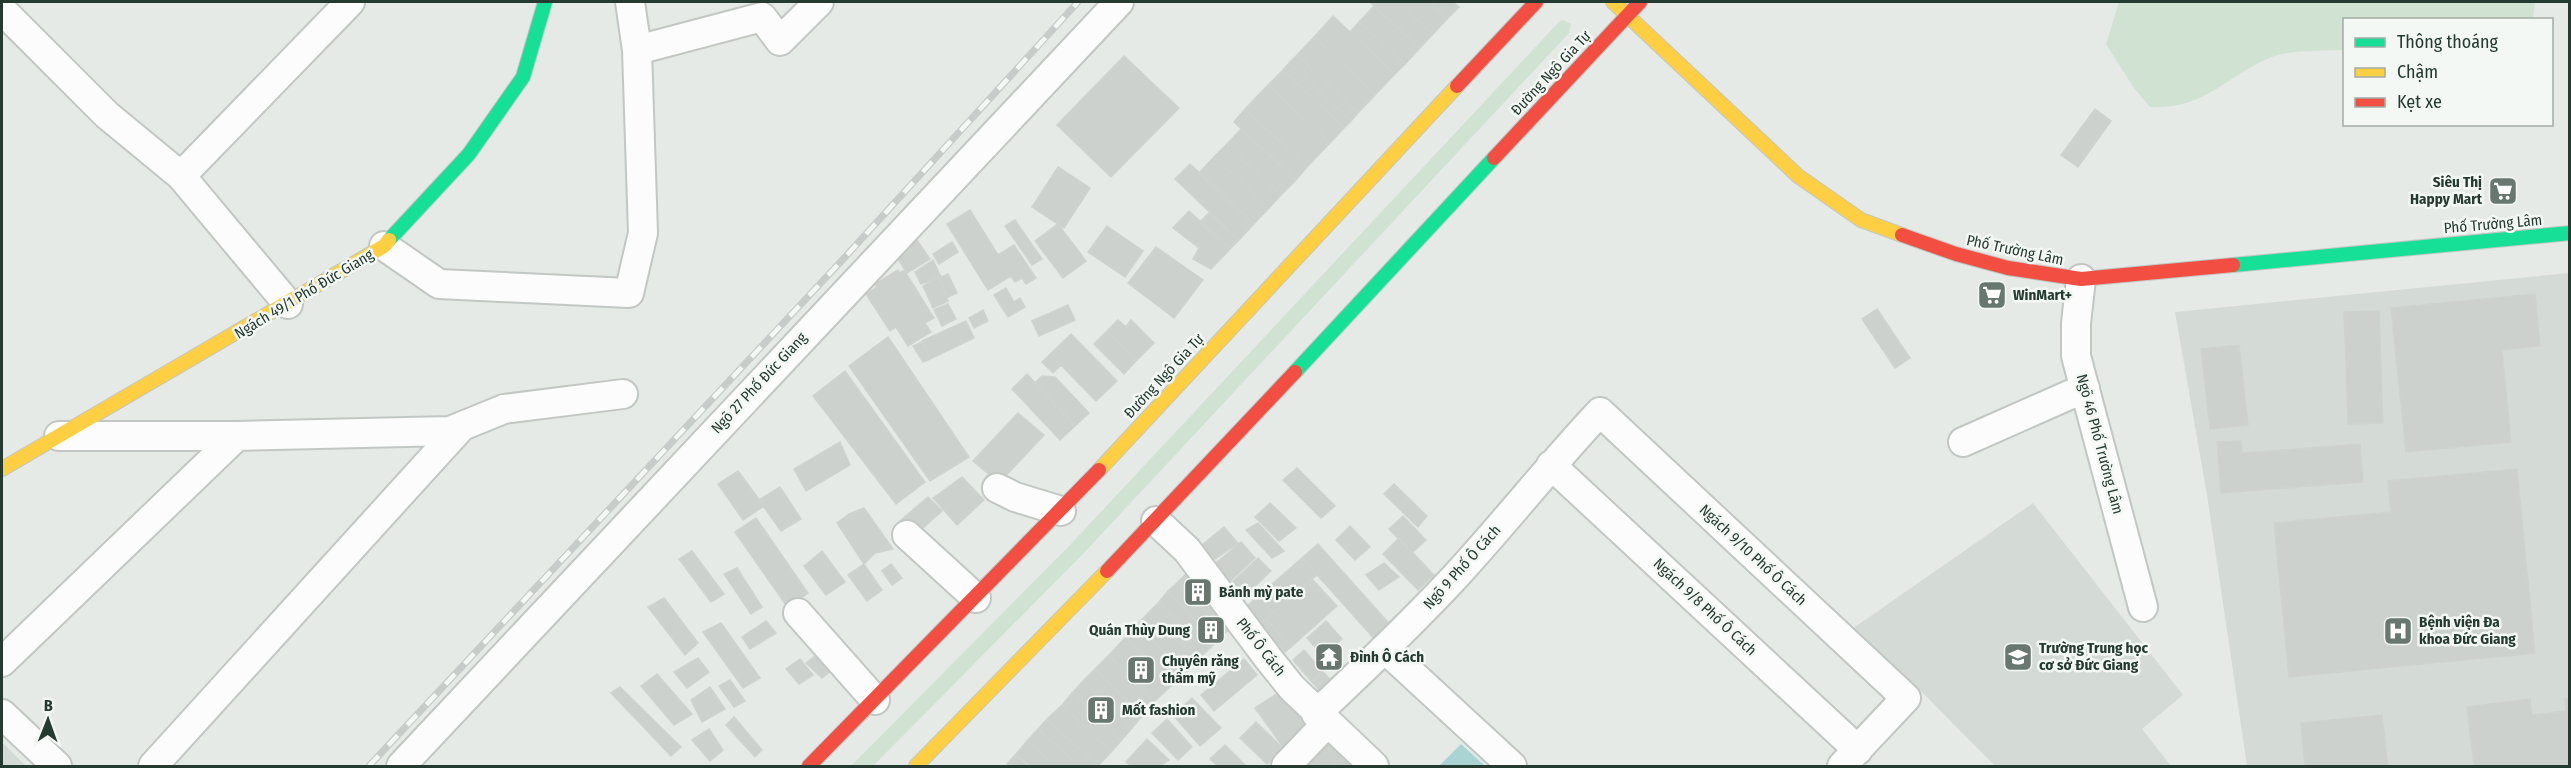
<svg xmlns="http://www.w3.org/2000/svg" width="2571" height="768" viewBox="0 0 2571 768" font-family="'Fira Sans Condensed',sans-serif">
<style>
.built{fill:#d4dbd6}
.green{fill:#d0e2d2}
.water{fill:#aad4d3}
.building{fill:#ccd1ce;stroke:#ced3d0;stroke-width:1.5}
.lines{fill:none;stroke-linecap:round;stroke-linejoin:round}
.street-casing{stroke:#c2c7c4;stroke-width:32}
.fast-casing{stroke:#c1c7c4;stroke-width:16}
.slow-casing{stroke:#c1c7c4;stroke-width:16}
.jam-casing{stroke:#c1c7c4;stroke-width:16}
.street{stroke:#fbfcfb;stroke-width:28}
.fast{stroke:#16e098;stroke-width:14}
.slow{stroke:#ffcf43;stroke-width:14}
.jam{stroke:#f24e42;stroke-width:14}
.rail-casing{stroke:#c7cbc9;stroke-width:7}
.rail{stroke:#f4f8f5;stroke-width:4.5;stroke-dasharray:14;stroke-linecap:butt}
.labels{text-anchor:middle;stroke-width:5;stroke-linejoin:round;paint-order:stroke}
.street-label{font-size:15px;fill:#253b32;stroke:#f4f8f5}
.poi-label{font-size:15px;font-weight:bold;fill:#253b32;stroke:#f4f8f5;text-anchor:start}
</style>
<rect width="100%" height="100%" fill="#e5eae7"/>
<path class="built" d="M 2569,273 L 2569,766 L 2247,766 L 2207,495 L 2175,312 Z
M 2033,503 L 2183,695 L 2142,729 L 2171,766 L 1995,766 L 1915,685 L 1852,629 Z
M 2,742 L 26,766 L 2,766 Z"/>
<path class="green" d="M 2119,2 L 2535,2 L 2533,19 L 2344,20 L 2344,50 C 2322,51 2288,49 2267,59 C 2224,78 2203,110 2150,107 L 2134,88 L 2106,44 Z
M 1563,20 L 1571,24 L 1569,33 L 1082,555 L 873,766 L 851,766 L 1069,546 L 1558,23 Z"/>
<path class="water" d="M 1461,744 L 1485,766 L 1439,766 Z"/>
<path class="building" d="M 1370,2 L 1398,2 L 1433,34 L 1420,48 Z
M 1398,2 L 1429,2 L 1447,19 L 1433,34 Z
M 1429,2 L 1453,2 L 1459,7 L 1447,19 Z
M 1374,6 L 1420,48 L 1405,64 L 1359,22 Z
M 1333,16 L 1395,74 L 1375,95 L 1314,37 Z
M 1359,22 L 1405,64 L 1395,74 L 1350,32 Z
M 1314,37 L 1375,95 L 1358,113 L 1297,55 Z
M 1297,55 L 1358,113 L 1351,121 L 1289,63 Z
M 1124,56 L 1179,108 L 1111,177 L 1057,125 Z
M 1289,63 L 1351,121 L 1344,128 L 1283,70 Z
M 1283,70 L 1344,128 L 1330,143 L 1268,85 Z
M 1268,85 L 1330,143 L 1307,167 L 1245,109 Z
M 1245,109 L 1307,167 L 1296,180 L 1234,122 Z
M 2095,109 L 2111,121 L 2078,167 L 2061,155 Z
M 1241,129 L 1296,180 L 1281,195 L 1226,145 Z
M 1226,145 L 1281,195 L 1269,208 L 1214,157 Z
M 1214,157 L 1269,208 L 1254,224 L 1199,173 Z
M 1190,164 L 1254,224 L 1239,240 L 1175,179 Z
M 1058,167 L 1090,188 L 1064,228 L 1032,207 Z
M 970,210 L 998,255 L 1014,245 L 1036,278 L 1026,284 L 1022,278 L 1015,282 L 1011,276 L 988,290 L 947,224 Z
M 1189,211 L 1230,249 L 1211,269 L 1193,259 L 1199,248 L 1173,228 Z
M 1209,213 L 1239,240 L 1230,249 L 1200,222 Z
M 1015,220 L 1042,259 L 1032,265 L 1005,226 Z
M 1058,224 L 1086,261 L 1063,278 L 1035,241 Z
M 1107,226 L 1143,251 L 1125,277 L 1088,252 Z
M 916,239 L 930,259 L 907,273 L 898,259 Z
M 952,242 L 958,252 L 939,264 L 933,254 Z
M 1156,247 L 1203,280 L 1174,318 L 1128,283 Z
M 933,260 L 941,277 L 921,284 L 915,272 Z
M 898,270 L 900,273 L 904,270 L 934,318 L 925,323 L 931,332 L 908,346 L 896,327 L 890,331 L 866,294 L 877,287 L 875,284 Z
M 948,274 L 957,293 L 948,297 L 939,278 Z
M 939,278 L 948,301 L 933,308 L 923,286 Z
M 1006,288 L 1014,302 L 1020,298 L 1025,307 L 1008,317 L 994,295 Z
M 2535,294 L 2540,346 L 2502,350 L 2511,442 L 2406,452 L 2391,308 Z
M 948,304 L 956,319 L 942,326 L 934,310 Z
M 1068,305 L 1075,320 L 1039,336 L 1032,321 Z
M 1877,309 L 1910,358 L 1895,368 L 1862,319 Z
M 983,310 L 988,321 L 974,328 L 969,318 Z
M 2379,311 L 2383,423 L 2348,424 L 2344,312 Z
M 1118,320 L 1126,327 L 1131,320 L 1154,343 L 1137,360 L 1107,331 Z
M 966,321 L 974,338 L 930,359 L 922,341 Z
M 1107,331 L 1137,360 L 1124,374 L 1094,344 Z
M 1071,334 L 1117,381 L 1096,401 L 1061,365 L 1053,373 L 1042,362 Z
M 888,337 L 969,457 L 930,481 L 849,366 Z
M 922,342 L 930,359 L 923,362 L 913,346 Z
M 2239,345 L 2248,425 L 2210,429 L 2201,349 Z
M 845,371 L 925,482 L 896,504 L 813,396 Z
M 1027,374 L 1075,426 L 1060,440 L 1012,389 Z
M 1042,376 L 1055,377 L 1089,413 L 1075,426 L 1035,383 Z
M 1018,413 L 1044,435 L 999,483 L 973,461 Z
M 2241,441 L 2242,453 L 2360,444 L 2363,482 L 2221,493 L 2217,442 Z
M 840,442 L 850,465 L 806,491 L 794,469 Z
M 1297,468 L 1335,506 L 1321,518 L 1283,480 Z
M 2517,469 L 2535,653 L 2289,677 L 2274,523 L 2391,512 L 2388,481 Z
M 738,471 L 764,506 L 743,520 L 718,484 Z
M 962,477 L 984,500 L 957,525 L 933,498 Z
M 1394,484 L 1427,516 L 1418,527 L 1384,494 Z
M 780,487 L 801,519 L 781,531 L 759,500 Z
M 928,497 L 942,511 L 914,536 L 900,521 Z
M 1270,503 L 1296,528 L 1279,541 L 1255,517 Z
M 864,508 L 893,549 L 875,553 L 864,564 L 837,523 L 849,514 Z
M 1403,516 L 1426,540 L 1412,553 L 1389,529 Z
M 756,518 L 808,593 L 788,608 L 735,532 Z
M 1258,523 L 1284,551 L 1272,558 L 1246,530 Z
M 1350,526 L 1370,547 L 1355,560 L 1336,540 Z
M 1224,527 L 1238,543 L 1215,559 L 1202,545 Z
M 1399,538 L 1434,575 L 1418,590 L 1383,554 Z
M 1241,542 L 1255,558 L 1226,585 L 1211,567 Z
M 1318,544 L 1394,629 L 1378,643 L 1302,558 Z
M 692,551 L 724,594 L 711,602 L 679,559 Z
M 822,551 L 845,582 L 826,595 L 804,566 Z
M 1258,558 L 1271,571 L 1242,599 L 1228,586 Z
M 1302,558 L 1317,575 L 1260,624 L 1246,607 Z
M 1384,563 L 1399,577 L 1379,590 L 1366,575 Z
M 864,564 L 882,590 L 867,601 L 848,575 Z
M 891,564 L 902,578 L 892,585 L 882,571 Z
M 737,568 L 762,607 L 751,614 L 724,574 Z
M 1190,570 L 1218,602 L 1208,614 L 1178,582 Z
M 1312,579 L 1337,606 L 1291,647 L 1266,619 Z
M 1178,582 L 1208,614 L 1199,625 L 1168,591 Z
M 1168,591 L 1199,625 L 1191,635 L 1159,602 Z
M 664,598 L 698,643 L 685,655 L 648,607 Z
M 1159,602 L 1191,635 L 1182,645 L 1148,613 Z
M 1218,602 L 1238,620 L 1198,660 L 1182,645 Z
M 1148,613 L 1198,660 L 1186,673 L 1137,625 Z
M 1266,619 L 1291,647 L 1285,652 L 1260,624 Z
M 766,621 L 776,633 L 750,649 L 742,637 Z
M 1326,621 L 1342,639 L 1323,656 L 1307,638 Z
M 721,623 L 760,678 L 743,688 L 703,632 Z
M 1137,625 L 1186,673 L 1173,684 L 1126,637 Z
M 1126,637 L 1173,684 L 1154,702 L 1109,655 Z
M 1304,650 L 1322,671 L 1311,681 L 1293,660 Z
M 820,652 L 832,670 L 822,678 L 806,663 Z
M 1109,655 L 1154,702 L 1142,716 L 1095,669 Z
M 698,658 L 709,672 L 687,688 L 674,672 Z
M 800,659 L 813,675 L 799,684 L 786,669 Z
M 1244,659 L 1257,675 L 1214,711 L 1201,695 Z
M 1095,669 L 1142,716 L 1132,728 L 1083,681 Z
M 1323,672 L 1333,682 L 1321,692 L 1312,682 Z
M 657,674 L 692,714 L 674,725 L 641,686 Z
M 730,680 L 745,701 L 734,707 L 719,686 Z
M 1083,681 L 1132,728 L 1121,741 L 1072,693 Z
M 620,687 L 681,747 L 671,756 L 611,693 Z
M 710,687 L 725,709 L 702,722 L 691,700 Z
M 1072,693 L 1121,741 L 1111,752 L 1062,705 Z
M 1278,693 L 1312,727 L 1286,751 L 1255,708 Z
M 1192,698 L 1221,728 L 1200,746 L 1173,715 Z
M 2570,698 L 2570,766 L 2474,766 L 2467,707 L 2530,699 L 2532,715 L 2566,711 L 2565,699 Z
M 1062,705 L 1111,752 L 1098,766 L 1047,719 Z
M 2382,715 L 2388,766 L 2305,766 L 2301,723 Z
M 734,717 L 762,750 L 755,757 L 726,725 Z
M 1047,719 L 1098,766 L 1079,766 L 1038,729 Z
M 1167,719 L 1192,747 L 1178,760 L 1152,733 Z
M 1256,722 L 1285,750 L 1267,764 L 1240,738 Z
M 709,729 L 723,750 L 710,761 L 692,740 Z
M 1038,729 L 1079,766 L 1055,766 L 1027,741 Z
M 1147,739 L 1169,760 L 1160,766 L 1131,766 L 1126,762 Z
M 1027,741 L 1055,766 L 1031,766 L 1016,754 Z
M 1327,744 L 1341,757 L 1332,766 L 1305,766 Z
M 1225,745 L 1246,766 L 1218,766 L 1210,759 Z
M 1015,755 L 1028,766 L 1009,766 L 1007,764 Z
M 1341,757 L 1351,766 L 1332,766 Z"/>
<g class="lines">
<g class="street-casing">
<path id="street" d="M 2,10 L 107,115 L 181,176 L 288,304
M 637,50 L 762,17 L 780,41 L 819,2
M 181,176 L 350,2
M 384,246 L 439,284 L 629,293 L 643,233 L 637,50 L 630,2
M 2081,279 L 2076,323 L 2076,356 L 2143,607
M 59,436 L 237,436 L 450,431 L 504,409 L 623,394
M 1963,442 L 2085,388
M 1551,465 L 1858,750
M 997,488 L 1015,497 L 1061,511
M 1156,521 L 1187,550 L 1268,658 L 1292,688 L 1374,766
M 907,535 L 976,598
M 798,613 L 875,700
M 1385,649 L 1512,766
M 2,662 L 237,436
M 2,714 L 57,766
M 1316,714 C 1363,670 1410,625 1454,578 C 1504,524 1549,466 1600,412 L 1906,698 L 1842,766
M 153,766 L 462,426
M 401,766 L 1119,2
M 1286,766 L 1327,723"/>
</g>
<g class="fast-casing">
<path id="fast" d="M 389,240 L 469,154 L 523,77 L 545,2
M 2233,265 L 2570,233
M 1295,372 L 1494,158"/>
</g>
<g class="slow-casing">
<path id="slow" d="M 1613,2 L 1798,176 L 1861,220 L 1902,235
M 2,469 L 384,246 L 389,240
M 1099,470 L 1457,86
M 916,766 L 1107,571"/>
</g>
<g class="jam-casing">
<path id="jam" d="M 1457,86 L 1536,2
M 1494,158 L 1640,2
M 1902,235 L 1956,254 L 2008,268 L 2081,279 L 2233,265
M 1107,571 L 1295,372
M 809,766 L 1099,470"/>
</g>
<use href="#street" class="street"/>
<use href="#fast" class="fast"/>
<use href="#slow" class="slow"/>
<use href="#jam" class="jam"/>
<g class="rail-casing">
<path id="rail" d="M 369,766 L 846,256 L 1078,2"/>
</g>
<use href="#rail" class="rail"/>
</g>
<defs>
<g id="supermarket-square" transform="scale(1.5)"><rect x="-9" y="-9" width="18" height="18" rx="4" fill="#687871" stroke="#f4f8f5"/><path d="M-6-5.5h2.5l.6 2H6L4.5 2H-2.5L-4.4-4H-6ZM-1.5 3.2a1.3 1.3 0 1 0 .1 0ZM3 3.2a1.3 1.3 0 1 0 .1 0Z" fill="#fff"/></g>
<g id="building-square" transform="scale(1.5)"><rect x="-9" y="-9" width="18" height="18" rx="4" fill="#687871" stroke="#f4f8f5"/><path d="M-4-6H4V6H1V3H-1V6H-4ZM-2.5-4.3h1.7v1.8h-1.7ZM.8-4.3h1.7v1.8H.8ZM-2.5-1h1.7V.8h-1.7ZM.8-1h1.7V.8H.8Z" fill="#fff"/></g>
<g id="hospital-square" transform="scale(1.5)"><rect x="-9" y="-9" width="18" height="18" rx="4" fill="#687871" stroke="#f4f8f5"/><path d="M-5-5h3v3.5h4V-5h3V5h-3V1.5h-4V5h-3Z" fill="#fff"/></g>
<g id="temple-square" transform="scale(1.5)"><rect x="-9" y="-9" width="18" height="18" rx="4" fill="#687871" stroke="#f4f8f5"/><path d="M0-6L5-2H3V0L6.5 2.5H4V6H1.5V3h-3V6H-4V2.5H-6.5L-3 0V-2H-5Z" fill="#fff"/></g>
<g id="school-square" transform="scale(1.5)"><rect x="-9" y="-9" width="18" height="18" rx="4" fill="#687871" stroke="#f4f8f5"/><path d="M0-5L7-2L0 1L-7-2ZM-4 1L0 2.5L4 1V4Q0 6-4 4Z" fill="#fff"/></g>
</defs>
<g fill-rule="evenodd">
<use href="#supermarket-square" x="2503" y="191"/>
<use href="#supermarket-square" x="1992" y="295"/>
<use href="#building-square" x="1198" y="592"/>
<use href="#building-square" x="1211" y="630"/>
<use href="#hospital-square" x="2398" y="631"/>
<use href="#temple-square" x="1329" y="657"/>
<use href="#school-square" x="2018" y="657"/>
<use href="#building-square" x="1141" y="670"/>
<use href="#building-square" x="1101" y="710"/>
</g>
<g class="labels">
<g class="street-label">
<text transform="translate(1551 73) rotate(-47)" y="5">Đường Ngô Gia Tự</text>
<text transform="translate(2493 224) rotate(-5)" y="5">Phố Trường Lâm</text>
<text transform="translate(2015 250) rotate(12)" y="5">Phố Trường Lâm</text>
<text transform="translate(304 294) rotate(-31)" y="5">Ngách 49/1 Phố Đức Giang</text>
<text transform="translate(1164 376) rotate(-47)" y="5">Đường Ngô Gia Tự</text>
<text transform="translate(759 383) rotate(-47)" y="5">Ngõ 27 Phố Đức Giang</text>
<text transform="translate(2100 444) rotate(75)" y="5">Ngõ 46 Phố Trường Lâm</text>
<text transform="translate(1753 555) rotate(43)" y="5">Ngách 9/10 Phố Ô Cách</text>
<text transform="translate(1462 567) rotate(-48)" y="5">Ngõ 9 Phố Ô Cách</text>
<text transform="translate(1705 607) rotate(43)" y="5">Ngách 9/8 Phố Ô Cách</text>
<text transform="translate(1261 647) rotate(52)" y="5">Phố Ô Cách</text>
</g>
<g class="poi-label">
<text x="2482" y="187" text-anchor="end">Siêu Thị<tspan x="2482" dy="17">Happy Mart</tspan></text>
<text x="2013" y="300">WinMart+</text>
<text x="1219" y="597">Bánh mỳ pate</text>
<text x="2419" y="627">Bệnh viện Đa<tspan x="2419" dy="17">khoa Đức Giang</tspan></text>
<text x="1190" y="635" text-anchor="end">Quán Thùy Dung</text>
<text x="2039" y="653">Trường Trung học<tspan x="2039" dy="17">cơ sở Đức Giang</tspan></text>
<text x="1350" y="662">Đình Ô Cách</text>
<text x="1162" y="666">Chuyên răng<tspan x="1162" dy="17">thẩm mỹ</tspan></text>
<text x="1122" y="715">Mốt fashion</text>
</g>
</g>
<rect width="2571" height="768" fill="none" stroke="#253b32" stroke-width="6"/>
<rect x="2343" y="18" width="210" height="108" fill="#f4f8f5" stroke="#a1aca7" stroke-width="1.5"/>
<rect x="2355" y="38" width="30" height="9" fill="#16e098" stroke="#a1aca7" stroke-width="1.5"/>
<text x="2397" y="48" font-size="18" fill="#253b32">Thông thoáng</text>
<rect x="2355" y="68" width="30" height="9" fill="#ffcf43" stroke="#a1aca7" stroke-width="1.5"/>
<text x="2397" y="78" font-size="18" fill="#253b32">Chậm</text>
<rect x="2355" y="98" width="30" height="9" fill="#f24e42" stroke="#a1aca7" stroke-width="1.5"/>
<text x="2397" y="108" font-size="18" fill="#253b32">Kẹt xe</text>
<g transform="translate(48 720) rotate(1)" stroke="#f4f8f5" stroke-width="4.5" paint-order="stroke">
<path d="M0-4.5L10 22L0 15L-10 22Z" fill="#253b32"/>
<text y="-9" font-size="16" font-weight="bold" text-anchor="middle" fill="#253b32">B</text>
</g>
</svg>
